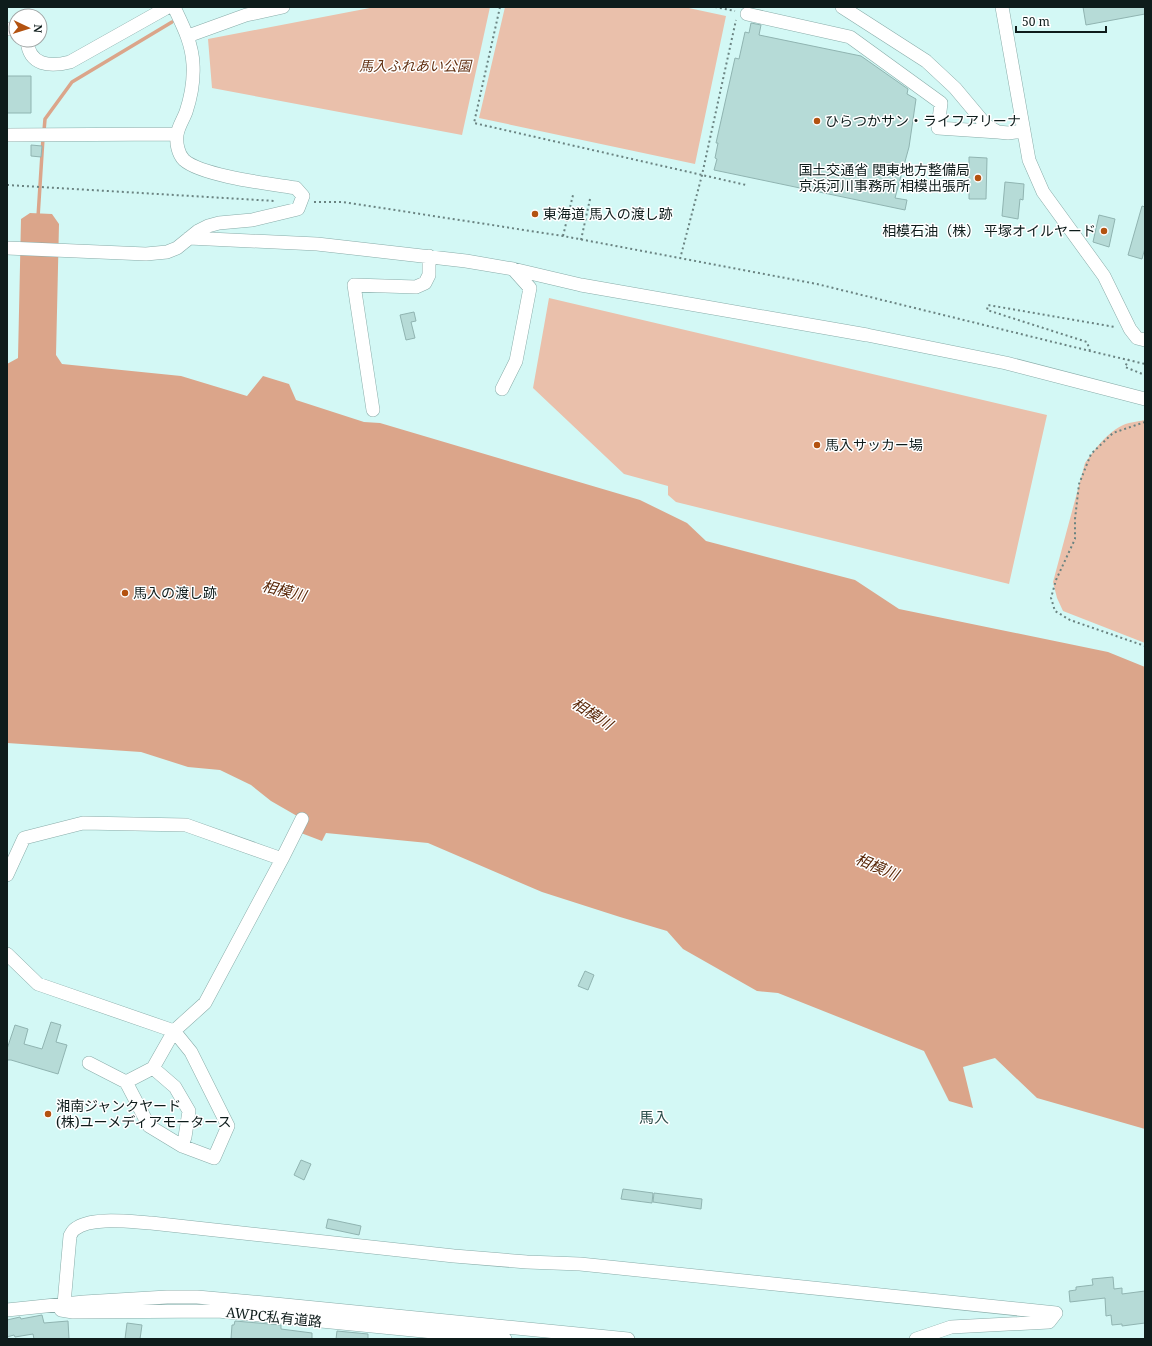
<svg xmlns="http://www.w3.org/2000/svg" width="1152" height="1346" viewBox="0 0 1152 1346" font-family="'Noto Serif','Noto Sans JP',serif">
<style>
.green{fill:#eac0ab}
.water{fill:#dba58a}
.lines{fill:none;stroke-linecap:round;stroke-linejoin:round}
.stream{stroke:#dba58a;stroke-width:3.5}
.building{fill:#b6dbd7;stroke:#90b4b1}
.minor-casing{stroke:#89aca9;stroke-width:14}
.path{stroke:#6a8381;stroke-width:2;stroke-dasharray:2 3;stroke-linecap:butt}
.minor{stroke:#fff;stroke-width:13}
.poi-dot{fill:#b35210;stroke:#fff;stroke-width:1.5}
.labels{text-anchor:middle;stroke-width:3;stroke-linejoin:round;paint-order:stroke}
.park-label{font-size:14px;font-style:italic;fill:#623012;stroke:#fff}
.poi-label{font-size:14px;fill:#0e1c1b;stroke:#fff;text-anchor:start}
.street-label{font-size:14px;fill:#0e1c1b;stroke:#fff}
.water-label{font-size:15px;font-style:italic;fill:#5a2809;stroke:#fff}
.neighbourhood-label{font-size:15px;fill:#2f4f4d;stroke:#fff}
</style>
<rect width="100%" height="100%" fill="#d3f8f5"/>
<path class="green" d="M 375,7 L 490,7 L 462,135 L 212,88 L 208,39 Z
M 505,7 L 684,7 L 726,16 L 695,164 L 479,118 Z
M 549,298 L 1047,415 L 1009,584 L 676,502 L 668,495 L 668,486 L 624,474 L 533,388 Z
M 1145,420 L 1145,643 L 1063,611 L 1057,598 L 1053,582 L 1085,463 C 1096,448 1110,428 1129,423 C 1134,422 1140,421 1145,420 Z"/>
<path class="water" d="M 30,213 L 52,214 L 59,224 L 56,355 L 62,364 L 181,376 L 247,396 L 263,376 L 289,384 L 296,400 L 364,422 L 380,423 L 640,500 L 687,523 L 706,541 L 855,580 L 899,609 L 1108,652 L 1145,667 L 1145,1129 L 1037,1098 L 995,1058 L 963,1067 L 973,1108 L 949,1101 L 924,1051 L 778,993 L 757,991 L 683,949 L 667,931 L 620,917 L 542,892 L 428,843 L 326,833 L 322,841 L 301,833 L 304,820 L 271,801 L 251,785 L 220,770 L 188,767 L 141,752 L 7,743 L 7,364 L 18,358 L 21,219 Z"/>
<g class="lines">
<path class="stream" d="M 44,131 L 45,119 L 72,82 L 172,22
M 38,217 L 43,138"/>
</g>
<path class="building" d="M 1083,7 L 1145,7 L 1145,14 L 1086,25 Z
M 751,23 L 761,25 L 759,35 L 861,56 L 908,89 L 907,94 L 916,99 L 909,147 L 895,198 L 907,200 L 905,210 L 714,170 L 717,159 L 715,158 L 718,143 L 716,143 L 735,58 L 739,59 L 745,32 L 749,33 Z
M 7,76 L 31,76 L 31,113 L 7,113 Z
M 31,145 L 42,146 L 41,157 L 31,156 Z
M 969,157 L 987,158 L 986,199 L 969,199 Z
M 1005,182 L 1024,184 L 1023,200 L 1020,199 L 1018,219 L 1002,216 Z
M 1142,206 L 1145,207 L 1145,248 L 1142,259 L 1128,255 Z
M 1099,215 L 1115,219 L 1109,247 L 1093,242 Z
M 414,312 L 416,321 L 411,322 L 415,338 L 406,340 L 400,315 Z
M 585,971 L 594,975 L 588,990 L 578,986 Z
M 51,1022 L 61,1025 L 56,1042 L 67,1045 L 58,1074 L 11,1060 L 7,1060 L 7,1049 L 15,1025 L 28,1029 L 24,1044 L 42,1049 Z
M 301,1160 L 311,1164 L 304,1180 L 294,1175 Z
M 623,1189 L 653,1193 L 652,1203 L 621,1199 Z
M 654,1193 L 702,1199 L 701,1209 L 653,1202 Z
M 328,1219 L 361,1226 L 359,1235 L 326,1228 Z
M 1113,1277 L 1114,1289 L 1122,1288 L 1122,1294 L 1145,1291 L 1145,1323 L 1122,1326 L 1122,1324 L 1112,1325 L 1111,1315 L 1106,1316 L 1105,1298 L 1070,1302 L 1069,1291 L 1076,1290 L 1076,1287 L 1093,1285 L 1092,1279 Z
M 42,1315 L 44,1323 L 68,1321 L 69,1339 L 34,1339 L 33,1334 L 15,1337 L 14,1335 L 7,1337 L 7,1320 L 20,1317 L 21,1319 Z
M 235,1321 L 281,1325 L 281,1329 L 312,1333 L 312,1339 L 231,1339 L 232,1325 L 234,1325 Z
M 127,1323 L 142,1325 L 140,1339 L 125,1339 Z
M 337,1331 L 368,1334 L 368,1339 L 336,1339 Z"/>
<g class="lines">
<g class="minor-casing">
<path id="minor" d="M 842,7 L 926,61 L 955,88 L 986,125 L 998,132 L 1008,133 L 1024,131
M 1002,7 L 1029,160 L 1043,192 L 1104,276 L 1130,329 L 1137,338 L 1145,340
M 747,14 L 850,37 L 941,103 L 938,128 L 998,132
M 7,29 L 16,29
M 188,36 L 246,15 L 283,7
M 27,40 C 29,66 50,67 70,62 L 168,7
M 7,135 L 177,134
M 189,238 L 317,244 L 466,261 L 513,269 L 581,285 L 867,335 L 1006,363 L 1145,399
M 7,248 L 146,254 L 167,252 L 177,248 L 198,231 L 208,226 L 219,223 L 252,220 L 298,209 L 303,196 L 296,188 C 271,184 202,176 184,160 C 178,154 176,143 177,135 C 178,127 183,120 186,112 C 191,97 194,80 193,64 C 192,43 183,26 174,7
M 502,389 L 516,361 L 530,288 L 513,269
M 373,410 L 354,285 L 416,287 L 425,283 L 429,275 L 429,256
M 7,875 L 24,838 L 83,823 L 186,825 L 282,859
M 7,954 L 38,984 L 174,1031 L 205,1003 L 282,859 L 302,819
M 89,1063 L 126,1082 L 149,1126 L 182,1146 L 214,1158 L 228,1126 L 191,1052 L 174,1031 L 153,1068 L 126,1082
M 153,1068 L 175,1087 L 189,1111 L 185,1137 L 182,1146
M 64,1304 L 70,1236 C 71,1234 73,1230 75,1229 C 91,1216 132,1222 151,1223 L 454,1256 L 527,1262 L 580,1264 L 1056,1313 L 1049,1322 L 951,1327 L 916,1339
M 7,1310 L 84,1302 L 167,1297 L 197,1297 L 275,1304 L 628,1339
M 61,1310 L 73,1312 L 218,1311 L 505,1339"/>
</g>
<path class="path" d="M 500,7 L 474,123 L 746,185
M 715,7 L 735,11
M 7,185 L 275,201
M 314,202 L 343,202 L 563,236 L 817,284 L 1090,351 L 1145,364
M 563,236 L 573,195
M 581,240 L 590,199
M 680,259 L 702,175 L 736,20
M 1090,351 L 1087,342 L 987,310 L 988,305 L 1115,327
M 1129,359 L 1125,367 L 1145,375
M 1145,422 L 1113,433 L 1091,454 L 1079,484 L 1075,519 L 1075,539 L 1056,580 L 1051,598 L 1055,611 L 1070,620 L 1145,646"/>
<use href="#minor" class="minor"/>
</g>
<g class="poi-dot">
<circle cx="817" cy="121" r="4"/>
<circle cx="978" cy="178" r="4"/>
<circle cx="535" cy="214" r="4"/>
<circle cx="1104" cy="231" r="4"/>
<circle cx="817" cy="445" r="4"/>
<circle cx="125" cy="593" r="4"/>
<circle cx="48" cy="1114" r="4"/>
</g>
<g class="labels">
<g class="park-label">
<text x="415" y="71">馬入ふれあい公園</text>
</g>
<g class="poi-label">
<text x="825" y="126">ひらつかサン・ライフアリーナ</text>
<text x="970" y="175" text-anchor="end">国土交通省 関東地方整備局<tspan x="970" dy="16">京浜河川事務所 相模出張所</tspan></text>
<text x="543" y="219">東海道 馬入の渡し跡</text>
<text x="1096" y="236" text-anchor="end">相模石油（株） 平塚オイルヤード</text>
<text x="825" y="450">馬入サッカー場</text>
<text x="133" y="598">馬入の渡し跡</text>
<text x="56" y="1111">湘南ジャンクヤード<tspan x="56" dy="16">(株)ユーメディアモータース</tspan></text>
</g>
<g class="street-label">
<text transform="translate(274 1317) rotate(6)" y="5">AWPC私有道路</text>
</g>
<g class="water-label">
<text transform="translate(284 591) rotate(14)" y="5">相模川</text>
<text transform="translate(592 714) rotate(33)" y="5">相模川</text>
<text transform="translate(877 867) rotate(23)" y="5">相模川</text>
</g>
<g class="neighbourhood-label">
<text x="654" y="1123">馬入</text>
</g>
</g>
<rect width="1152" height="1346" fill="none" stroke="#0e1c1b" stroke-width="16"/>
<g transform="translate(28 28) rotate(94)"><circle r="19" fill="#ffffff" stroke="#9fa4a4"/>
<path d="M0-3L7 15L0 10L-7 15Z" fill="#b35210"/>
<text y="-6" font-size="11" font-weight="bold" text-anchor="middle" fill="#0e1c1b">N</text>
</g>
<path d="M1016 26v6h90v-6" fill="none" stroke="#0e1c1b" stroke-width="2"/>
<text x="1022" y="26" font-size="12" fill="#0e1c1b" stroke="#ffffff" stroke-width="3" paint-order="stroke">50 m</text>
</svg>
